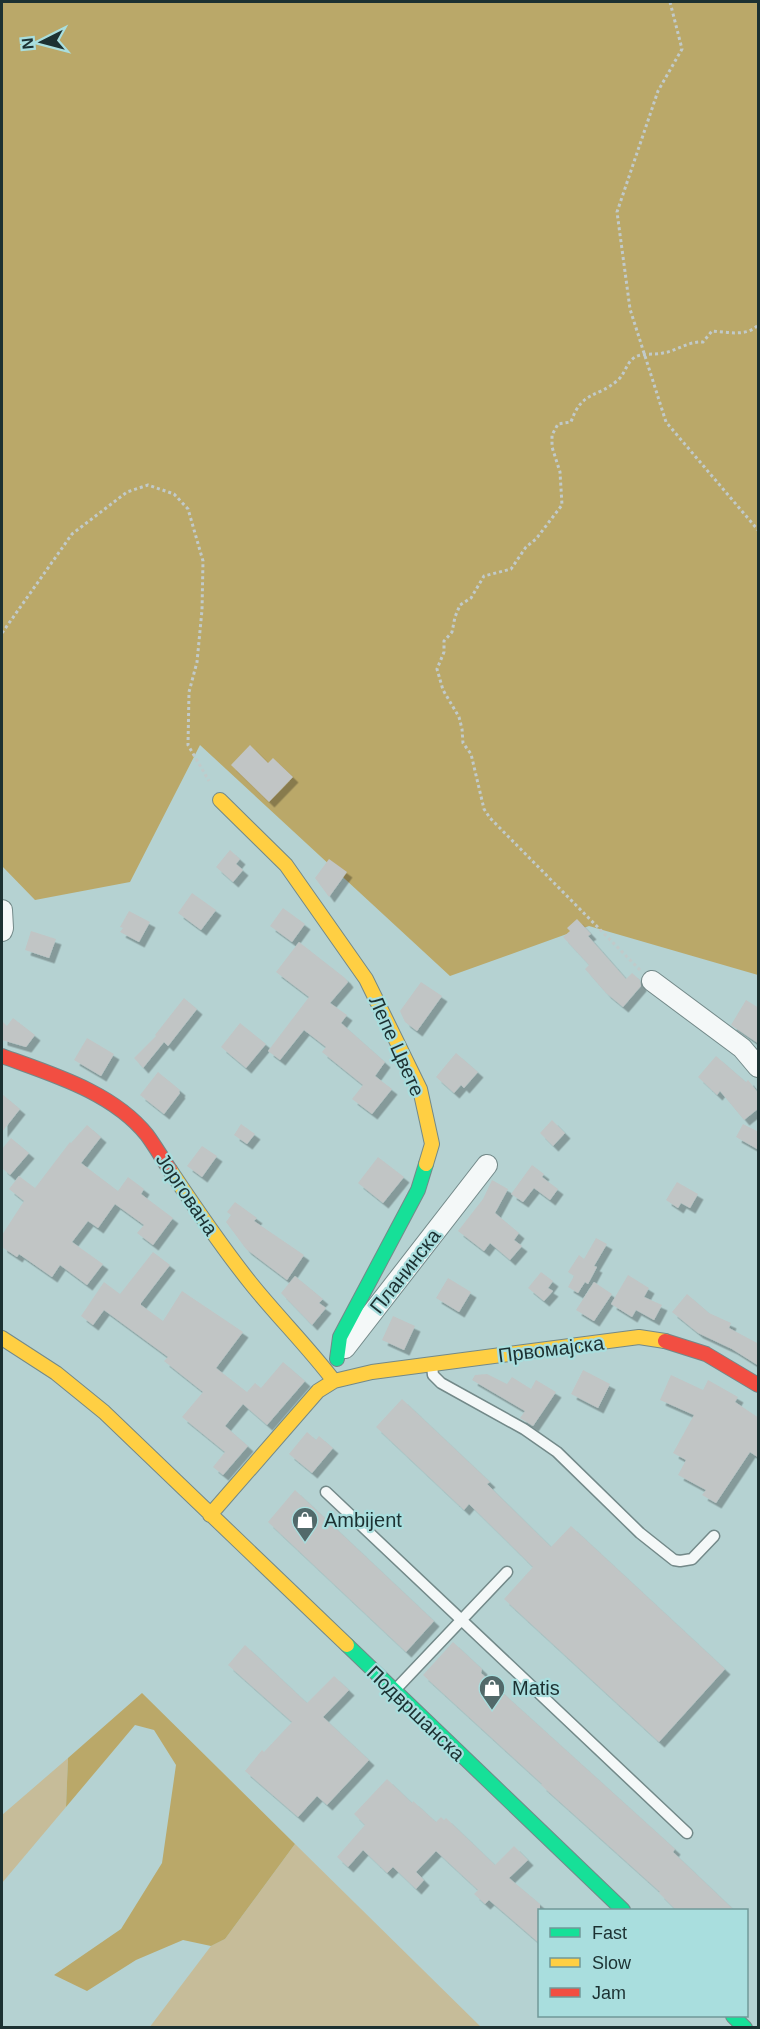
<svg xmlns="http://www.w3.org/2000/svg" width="760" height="2029" viewBox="0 0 760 2029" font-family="Arial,sans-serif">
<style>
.green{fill:#c6bc99}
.forest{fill:#baa869}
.building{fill:#c1c5c5;filter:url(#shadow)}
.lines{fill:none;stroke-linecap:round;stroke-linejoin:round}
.lane-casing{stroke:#738989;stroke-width:13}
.street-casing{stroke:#738989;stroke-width:22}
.fast-casing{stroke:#738989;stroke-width:16}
.slow-casing{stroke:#738989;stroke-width:16}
.jam-casing{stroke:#738989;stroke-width:16}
.path{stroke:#c1caca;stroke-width:3;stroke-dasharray:3 3;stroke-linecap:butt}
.lane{stroke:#f4f8f8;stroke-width:10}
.street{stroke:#f4f8f8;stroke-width:20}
.fast{stroke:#16e098;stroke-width:14}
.slow{stroke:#ffcf43;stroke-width:14}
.jam{stroke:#f24e42;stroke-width:14}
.labels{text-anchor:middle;stroke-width:4.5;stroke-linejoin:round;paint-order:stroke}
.street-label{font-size:20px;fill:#1c3132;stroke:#a9dede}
.poi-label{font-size:20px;fill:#1c3132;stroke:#a9dede;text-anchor:start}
</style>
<defs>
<filter id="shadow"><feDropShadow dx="5.5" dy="5.5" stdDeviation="0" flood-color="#0004"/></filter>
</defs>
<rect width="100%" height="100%" fill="#b5d2d2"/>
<path class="green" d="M 68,1758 L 66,1807 L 2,1883 L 2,1815 Z
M 295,1844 L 481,2027 L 149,2028 L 211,1946 L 225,1939 Z"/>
<path class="forest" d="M 2,2 L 758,2 L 758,975 L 589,926 L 450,976 L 200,745 L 130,882 L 35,900 L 2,866 Z
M 142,1693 L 295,1844 L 225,1939 L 211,1946 L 183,1940 L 136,1960 L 87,1991 L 54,1975 L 121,1929 L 162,1863 L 176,1765 L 154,1730 L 135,1725 L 66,1807 L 68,1758 Z"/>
<path class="building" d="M 250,745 L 268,763 L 273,758 L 293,777 L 269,802 L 231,765 Z
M 230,850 L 240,859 L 236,864 L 243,870 L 233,882 L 216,867 Z
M 329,859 L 347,872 L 329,897 L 315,878 Z
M 192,893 L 216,910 L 201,930 L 178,913 Z
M 283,908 L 305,924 L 292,942 L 270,926 Z
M 129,911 L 150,922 L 139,942 L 120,932 L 123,928 L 120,927 Z
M 577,919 L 591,934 L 588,936 L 626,979 L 632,973 L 640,980 L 641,986 L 623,1007 L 606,993 L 585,969 L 589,965 L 563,937 L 570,931 L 567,928 Z
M 31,931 L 56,939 L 49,958 L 25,950 Z
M 299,942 L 345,978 L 348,982 L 330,1003 L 347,1015 L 341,1023 L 385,1062 L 375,1076 L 392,1089 L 372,1114 L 352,1099 L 363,1085 L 322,1052 L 326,1047 L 304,1030 L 280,1060 L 268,1051 L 309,997 L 276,972 Z
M 421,982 L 442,996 L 417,1031 L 405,1022 L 400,1011 Z
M 184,998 L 197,1009 L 168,1046 L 164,1042 L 143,1068 L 134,1058 L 156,1036 L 155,1035 Z
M 746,1000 L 759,1008 L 759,1044 L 731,1025 Z
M 13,1018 L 35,1035 L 26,1047 L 2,1040 L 2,1021 L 7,1026 Z
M 240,1023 L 266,1044 L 246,1068 L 221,1047 Z
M 87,1038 L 114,1054 L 101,1076 L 74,1060 Z
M 456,1053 L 478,1072 L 464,1088 L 461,1085 L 454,1093 L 436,1077 Z
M 716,1056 L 746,1082 L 748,1080 L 759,1094 L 759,1108 L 744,1120 L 720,1091 L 717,1095 L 698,1077 Z
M 158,1072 L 180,1090 L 179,1092 L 180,1093 L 164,1114 L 140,1095 Z
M 2,1094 L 20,1109 L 2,1132 Z
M 552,1120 L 565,1133 L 553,1146 L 540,1133 Z
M 241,1124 L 255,1134 L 247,1144 L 234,1135 Z
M 743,1124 L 759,1132 L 759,1150 L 736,1137 Z
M 87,1125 L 101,1137 L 81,1163 L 118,1191 L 128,1177 L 144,1189 L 141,1194 L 173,1218 L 153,1245 L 137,1233 L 144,1225 L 115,1204 L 98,1228 L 88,1221 L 72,1242 L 103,1264 L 87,1285 L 60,1265 L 52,1277 L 19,1254 L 17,1257 L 2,1247 L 2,1235 L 24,1201 L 9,1189 L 19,1176 L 35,1188 L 70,1142 L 71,1143 Z
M 11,1138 L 29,1153 L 10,1175 L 2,1168 L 2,1149 Z
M 202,1146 L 217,1156 L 202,1177 L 187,1166 Z
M 378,1157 L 404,1177 L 383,1203 L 358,1183 Z
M 532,1165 L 544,1174 L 542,1177 L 558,1189 L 550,1200 L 534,1188 L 523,1202 L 511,1194 Z
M 492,1180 L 508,1189 L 495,1213 L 519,1233 L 514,1240 L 522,1246 L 510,1260 L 490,1243 L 484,1251 L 458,1231 L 483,1199 Z
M 677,1182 L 698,1194 L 690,1208 L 681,1203 L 678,1208 L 666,1200 Z
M 235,1202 L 257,1218 L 254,1221 L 304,1255 L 287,1280 L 246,1249 L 226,1222 L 231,1215 L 227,1212 Z
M 596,1238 L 607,1244 L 594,1266 L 597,1267 L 588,1284 L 585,1282 L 578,1293 L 568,1287 L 574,1276 L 568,1272 L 579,1255 L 584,1259 Z
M 153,1252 L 170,1265 L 141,1303 L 141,1305 L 163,1321 L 182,1291 L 243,1332 L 216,1368 L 247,1392 L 255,1383 L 261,1388 L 283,1362 L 305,1381 L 267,1425 L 243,1404 L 225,1426 L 248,1446 L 223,1475 L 213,1467 L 225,1452 L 182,1417 L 203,1392 L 164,1361 L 168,1357 L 104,1310 L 93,1325 L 81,1316 L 104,1282 L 120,1294 Z
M 541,1272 L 553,1281 L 548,1288 L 553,1291 L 544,1301 L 528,1288 Z
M 628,1275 L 649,1288 L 644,1297 L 662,1305 L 654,1320 L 636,1310 L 632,1317 L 611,1304 Z
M 295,1276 L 323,1299 L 319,1303 L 326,1308 L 312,1325 L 281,1293 Z
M 448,1278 L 471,1292 L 459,1312 L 436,1298 Z
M 594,1282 L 612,1294 L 594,1321 L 576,1310 Z
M 687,1294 L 709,1313 L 731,1323 L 729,1328 L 759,1344 L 759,1366 L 732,1349 L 698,1333 L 672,1312 Z
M 393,1316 L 415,1326 L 404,1350 L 382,1340 Z
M 583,1370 L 610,1384 L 598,1408 L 571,1394 Z
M 487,1374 L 507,1384 L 512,1377 L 531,1389 L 536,1380 L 556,1392 L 533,1426 L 520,1418 L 525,1411 L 472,1380 L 475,1375 Z
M 671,1375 L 703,1390 L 708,1380 L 738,1397 L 735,1402 L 759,1418 L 759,1458 L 750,1452 L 716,1503 L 702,1495 L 706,1490 L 678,1475 L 686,1460 L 673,1453 L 694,1415 L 660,1400 Z
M 402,1399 L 490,1482 L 487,1484 L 551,1547 L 571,1526 L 725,1669 L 659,1742 L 504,1599 L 533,1567 L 469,1504 L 464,1510 L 376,1427 Z
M 307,1432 L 316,1440 L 319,1436 L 333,1448 L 312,1473 L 289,1454 Z
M 295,1490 L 434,1621 L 406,1652 L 268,1522 Z
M 453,1642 L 482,1669 L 481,1673 L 675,1849 L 673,1852 L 735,1911 L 677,1911 L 659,1893 L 660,1892 L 541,1785 L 542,1784 L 423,1675 Z
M 245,1645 L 307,1703 L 334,1676 L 349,1690 L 323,1717 L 369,1760 L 327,1805 L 317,1796 L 298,1817 L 245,1771 L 262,1750 L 264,1752 L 292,1722 L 228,1665 Z
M 387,1779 L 412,1803 L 413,1801 L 436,1822 L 441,1817 L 444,1820 L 446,1818 L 495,1865 L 514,1846 L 528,1860 L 509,1878 L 540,1904 L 540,1944 L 489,1900 L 485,1904 L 474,1894 L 478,1890 L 436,1851 L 416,1872 L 424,1880 L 416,1889 L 393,1867 L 387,1873 L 363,1850 L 348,1867 L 337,1857 L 365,1825 L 354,1814 Z"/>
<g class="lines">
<g class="lane-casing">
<path id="lane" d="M 432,1366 L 433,1375 L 441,1383 L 524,1429 L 557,1452 L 640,1533 L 674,1560 L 680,1561 L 692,1559 L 714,1536
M 326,1492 L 687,1833
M 395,1690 L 507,1572"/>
</g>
<g class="street-casing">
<path id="street" d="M 2,910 L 3,928 L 2,931
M 652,981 L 742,1048 L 758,1067
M 345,1348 L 487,1165"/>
</g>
<g class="fast-casing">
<path id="fast" d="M 337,1359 L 340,1337 L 418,1190 L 426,1164
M 347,1645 L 623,1910
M 733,2016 L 745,2028"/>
</g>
<g class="slow-casing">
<path id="slow" d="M 220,800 L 286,865 L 366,979 L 420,1089 L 432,1144 L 426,1164
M 170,1170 C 196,1209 223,1249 253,1286 C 279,1318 309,1348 334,1381
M 2,1338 L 56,1373 L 104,1412 L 347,1645
M 210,1515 L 318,1391 L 334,1381 L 372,1372 L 639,1337 L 665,1341"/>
</g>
<g class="jam-casing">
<path id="jam" d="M 2,1056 C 51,1074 113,1092 147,1135 C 155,1146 162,1158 170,1170
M 665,1341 L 706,1354 L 758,1385"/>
</g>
<path class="path" d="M 670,2 L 682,49 L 658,91 L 617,212 L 630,309 L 666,422 L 758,530
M 2,633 L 72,534 L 127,492 L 148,485 L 174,494 L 188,509 L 203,561 L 202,610 L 197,662 L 189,692 L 188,745 L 209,781
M 640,970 L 490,818 L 484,809 L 471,754 L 463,743 L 462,729 L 459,717 L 443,690 L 437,669 L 444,652 L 444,641 L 452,632 L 455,617 L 460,605 L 471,598 L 484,576 L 511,569 L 526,547 L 536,539 L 562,505 L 560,472 L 552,447 L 552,435 L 558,424 L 571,422 C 582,390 596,399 618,380 C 625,374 626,363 635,357 C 642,353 654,355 663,353 C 677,351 688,341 703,342 L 712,331 C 728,332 747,337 758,325"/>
<use href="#lane" class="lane"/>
<use href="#street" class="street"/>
<use href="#fast" class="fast"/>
<use href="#slow" class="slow"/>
<use href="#jam" class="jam"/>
</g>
<defs>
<g id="shop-pin" transform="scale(1.35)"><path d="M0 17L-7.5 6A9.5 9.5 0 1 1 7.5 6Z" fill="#52696a" stroke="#a9dede"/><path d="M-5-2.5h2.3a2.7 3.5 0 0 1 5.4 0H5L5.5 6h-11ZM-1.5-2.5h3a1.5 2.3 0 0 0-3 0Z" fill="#fff"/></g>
</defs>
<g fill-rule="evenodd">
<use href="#shop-pin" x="305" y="1520"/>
<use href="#shop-pin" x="492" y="1688"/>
</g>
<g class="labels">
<g class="street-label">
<text transform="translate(397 1046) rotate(66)" y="7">Лепе Цвете</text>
<text transform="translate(187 1194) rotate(56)" y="7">Јоргована</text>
<text transform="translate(405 1271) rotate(-52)" y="7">Планинска</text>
<text transform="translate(551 1349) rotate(-7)" y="7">Првомајска</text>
<text transform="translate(416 1713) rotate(44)" y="7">Подвршанска</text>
</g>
<g class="poi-label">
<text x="324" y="1527">Ambijent</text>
<text x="512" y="1695">Matis</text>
</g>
</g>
<rect width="760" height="2029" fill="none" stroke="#1c3132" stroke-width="6"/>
<rect x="538" y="1909" width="210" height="108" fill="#a9dede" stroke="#719999" stroke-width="1.5"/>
<rect x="550" y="1928" width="30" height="9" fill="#16e098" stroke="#719999" stroke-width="1.5"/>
<text x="592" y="1939" font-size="18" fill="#1c3132">Fast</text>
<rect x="550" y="1958" width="30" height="9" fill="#ffcf43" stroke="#719999" stroke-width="1.5"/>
<text x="592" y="1969" font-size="18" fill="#1c3132">Slow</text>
<rect x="550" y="1988" width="30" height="9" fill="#f24e42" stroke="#719999" stroke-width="1.5"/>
<text x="592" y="1999" font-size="18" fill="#1c3132">Jam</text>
<g transform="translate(42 42) rotate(264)" stroke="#a9dede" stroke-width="4.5" paint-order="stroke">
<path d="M0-4.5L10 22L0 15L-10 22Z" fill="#1c3132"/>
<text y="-9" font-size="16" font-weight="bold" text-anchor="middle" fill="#1c3132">N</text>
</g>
</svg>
